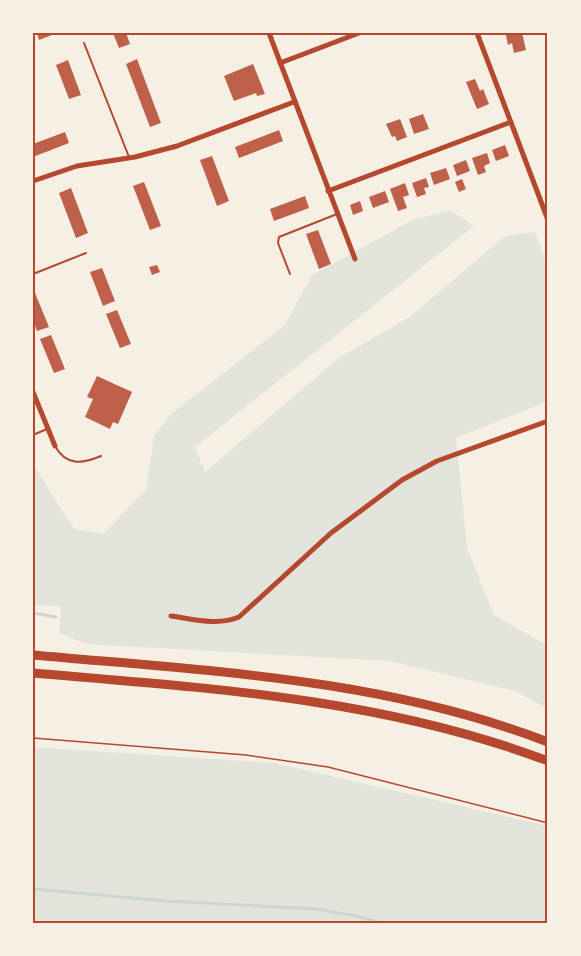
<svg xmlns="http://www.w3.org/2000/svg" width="581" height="956" font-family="Bitter,serif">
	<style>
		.green { fill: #e2e4dc }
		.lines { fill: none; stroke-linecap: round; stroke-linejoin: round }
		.stream { stroke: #c9d6d2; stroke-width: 3 }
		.building { fill: #bf614a }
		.path { stroke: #b5482f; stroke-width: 1.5 }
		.service { stroke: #b5482f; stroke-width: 2 }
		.minor { stroke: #b5482f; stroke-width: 5 }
		.motorway { stroke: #b5482f; stroke-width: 9 }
		.neatline { fill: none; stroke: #b5482f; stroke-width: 2 }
	</style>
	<rect width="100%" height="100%" fill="#f6efe4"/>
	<path class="green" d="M450 210 474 226 195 447 205 472 339 358 411 316 505 236 535 232 548 267V401L456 438 467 548 494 615 548 646V709L515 691 389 661 86 644 59 633 61 606 33 605V464L74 529 103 534 146 490 154 436 171 414 285 325 312 275 413 220Z
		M33 747 274 763 548 826V923H33Z"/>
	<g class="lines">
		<path class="stream" d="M33 613 56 617
			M33 889 167 901 317 909 355 916 382 923"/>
	</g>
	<path class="building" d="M37 33H57L39 40Z
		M113 33H126L130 44 119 48Z
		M514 33H522L526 50 514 53 512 43 508 45 506 35Z
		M137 59 161 123 150 127 126 64Z
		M68 60 81 95 69 99 56 65Z
		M253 64 265 94 257 96 256 93 234 101 224 76Z
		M475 79 480 91 483 89 489 104 477 109 466 82Z
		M423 114 429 129 414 134 409 119Z
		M400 119 407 137 397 141 395 136 392 137 386 124Z
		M279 130 283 141 239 158 235 147Z
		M65 132 69 143 33 157V144Z
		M505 145 509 156 496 161 492 150Z
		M487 153 490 163 484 166 486 172 478 175 472 158Z
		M212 156 229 201 217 206 200 160Z
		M466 160 470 171 457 176 453 165Z
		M446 168 450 179 434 185 430 173Z
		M426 178 429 187 424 188 426 194 417 197 412 183Z
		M462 179 466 189 459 192 455 182Z
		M144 182 161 226 150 230 133 186Z
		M405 183 409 195 403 197 407 208 398 211 390 189Z
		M71 188 88 233 76 238 59 193Z
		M385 191 389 202 373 208 369 197Z
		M305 196 309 208 274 221 270 209Z
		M360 201 363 211 353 215 350 205Z
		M318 230 331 264 319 269 306 234Z
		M157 265 160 272 152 275 149 267Z
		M102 268 115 301 103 306 90 272Z
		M35 293 49 327 37 331 33 320V294Z
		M117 310 131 344 120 348 106 314Z
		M51 335 65 369 54 373 40 339Z
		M97 376 132 392 118 424 113 422 110 429 85 417 93 399 87 397Z"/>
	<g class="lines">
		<path class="path" d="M33 738 246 755 328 767 548 823"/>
		<path class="service" d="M84 43 129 157
			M33 274 86 253
			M290 274 278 243 279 237 337 214
			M33 435 47 429
			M55 446C66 466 82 464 101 456"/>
		<path class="minor" d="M269 33 355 259
			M477 33 548 220
			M280 63 359 33
			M33 181 77 166 135 157 177 146 294 102
			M328 191 511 122
			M33 392 55 446
			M171 616C193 619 218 626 239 617L331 533 402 480 437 461 548 421"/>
		<path class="motorway" d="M33 655C208 671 382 678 548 742
			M33 673C208 688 382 698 548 761"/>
	</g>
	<rect width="581" height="956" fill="none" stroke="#f6efe4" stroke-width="69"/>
	<rect x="34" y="34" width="512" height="888" class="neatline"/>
</svg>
